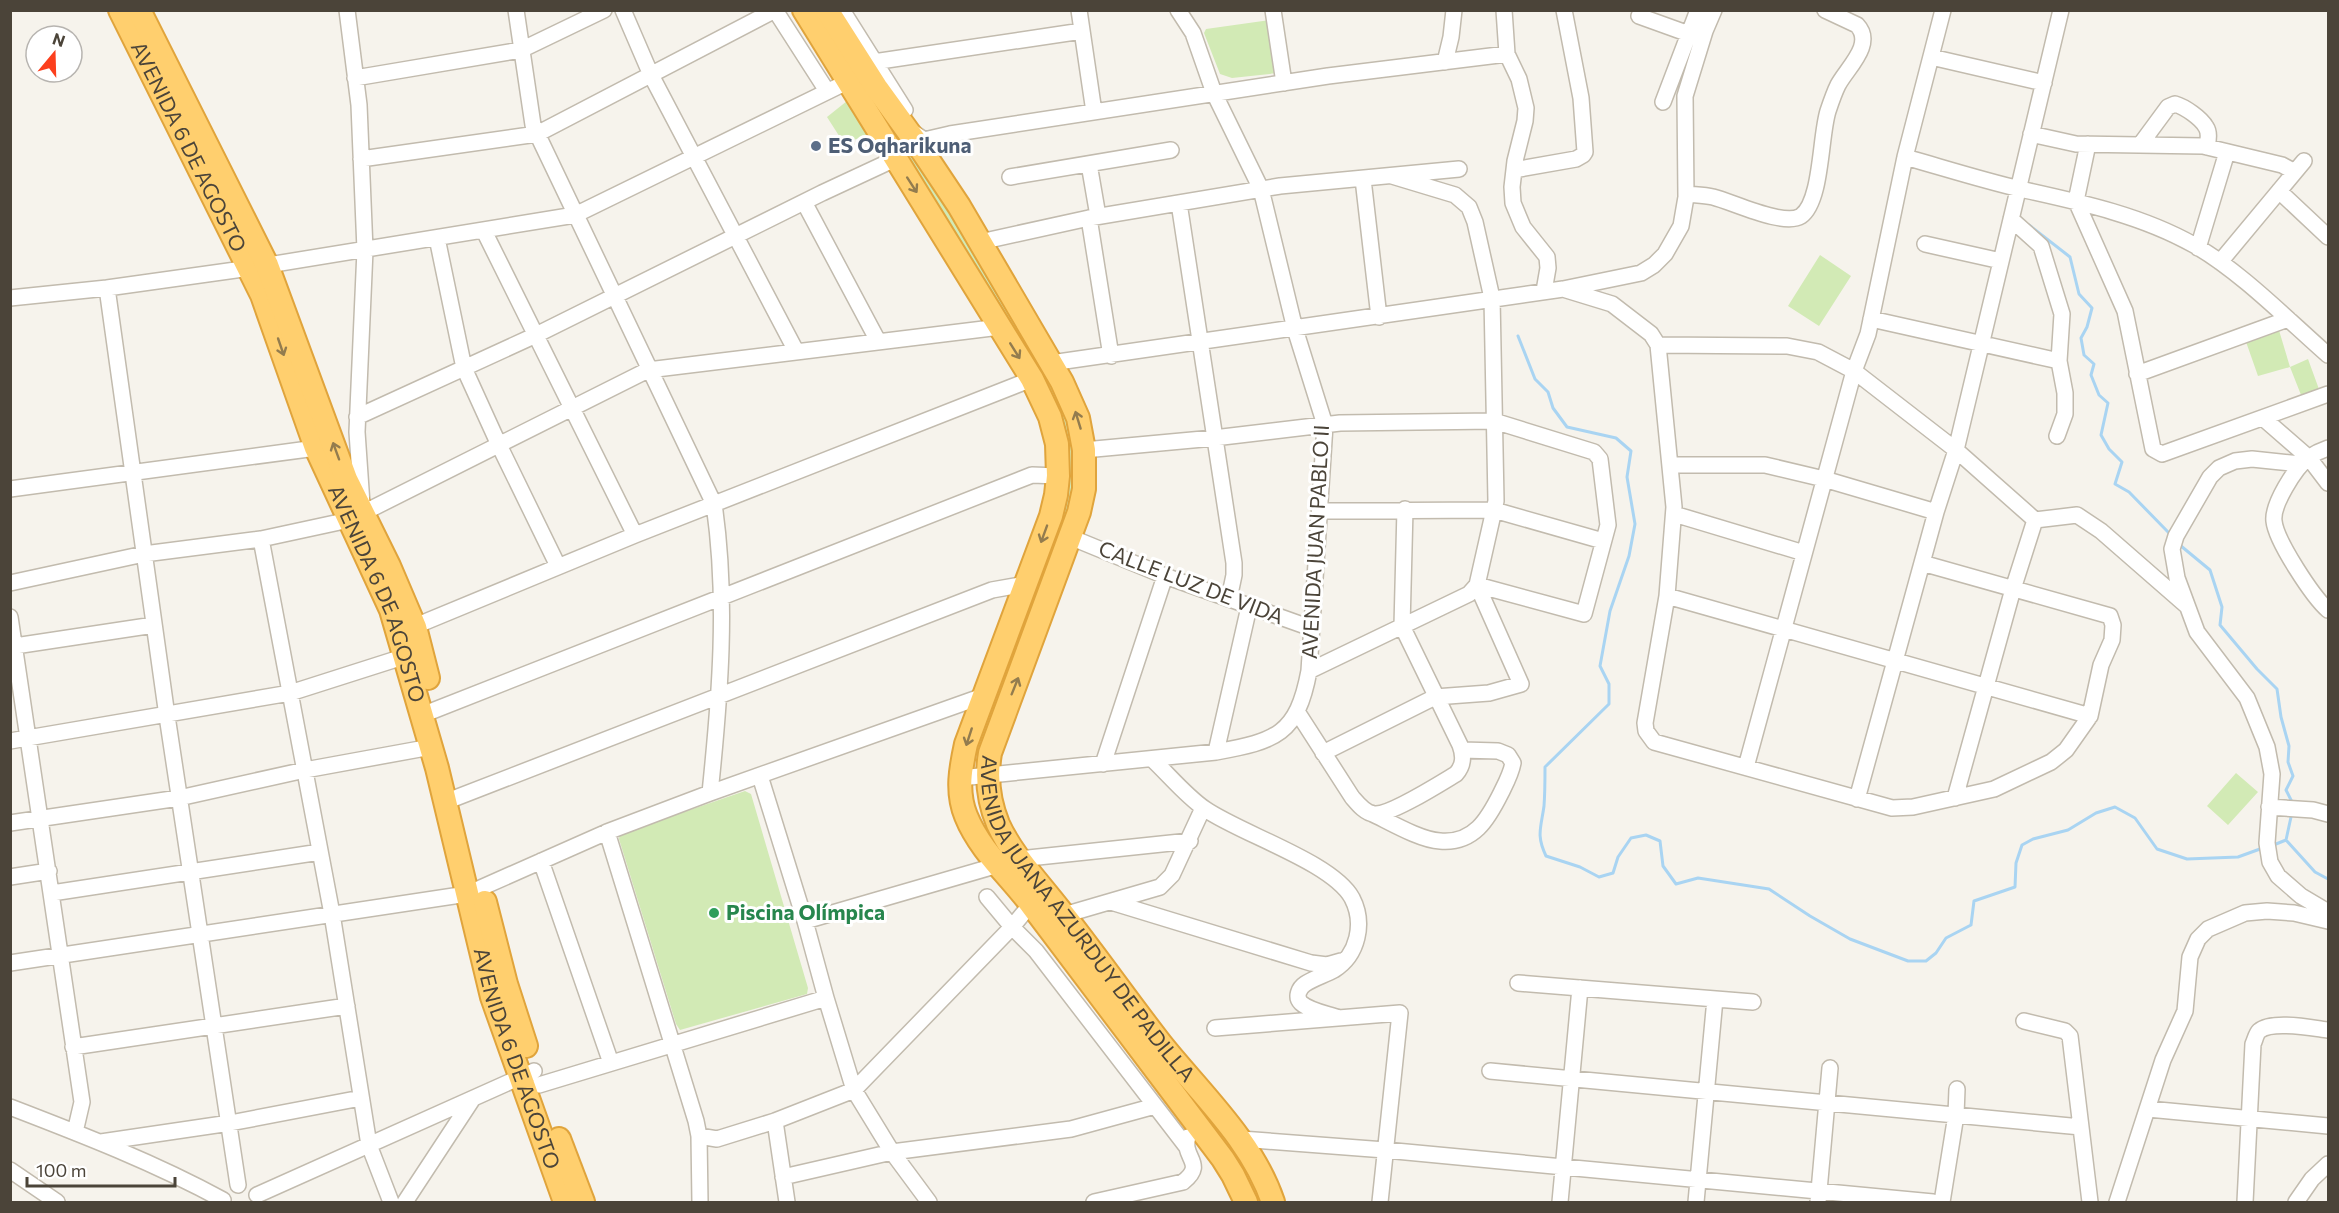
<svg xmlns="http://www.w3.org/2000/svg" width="2339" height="1213" font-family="Commissioner,sans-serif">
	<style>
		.green { fill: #d2eab5 }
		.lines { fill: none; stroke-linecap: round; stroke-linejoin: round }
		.stream { stroke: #a9d4f2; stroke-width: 3 }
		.minor-casing { stroke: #c2bbae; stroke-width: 18 }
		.highway-casing { stroke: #e0a43c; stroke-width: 26 }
		.minor { stroke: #fff; stroke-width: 15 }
		.highway { stroke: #ffcf6e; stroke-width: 22 }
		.oneway { stroke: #937c4e }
		.service-dot { fill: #5c6f8a; stroke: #fff; stroke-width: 2 }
		.leisure-dot { fill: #2e9e5b; stroke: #fff; stroke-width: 2 }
		.labels { text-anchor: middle; stroke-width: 6; stroke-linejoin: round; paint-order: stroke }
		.service-label { font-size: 21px; font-weight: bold; fill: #4e5e75; stroke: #fff; text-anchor: start }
		.street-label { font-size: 21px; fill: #4b4439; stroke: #fff }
		.leisure-label { font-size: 21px; font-weight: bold; fill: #27864d; stroke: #fff; text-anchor: start }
	</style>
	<rect width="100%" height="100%" fill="#f6f3ec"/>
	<path class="green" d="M1270 20 1278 73 1232 78 1220 74 1204 33 1206 29Z
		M847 101 871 136 843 142 827 117Z
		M899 133 949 206 1054 385 1074 435 1078 488 981 754 975 745 1062 439 890 138Z
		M1820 255 1851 276 1819 326 1788 306Z
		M2278 327 2290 367 2308 359 2320 392 2303 400 2290 367 2258 376 2245 339Z
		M2236 773 2258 792 2228 825 2207 806Z
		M745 791 751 794 808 988 807 994 680 1030 676 1024 619 839 620 834Z"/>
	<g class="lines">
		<path class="stream" d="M2029 225 2070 257 2079 294 2092 308 2087 327 2081 338 2084 355 2094 364 2091 375 2099 395 2108 403 2101 435 2109 449 2122 462 2115 484 2129 492 2169 533
			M1518 336 1535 379 1548 392 1553 408 1567 427 1616 438 1631 451 1627 477 1635 524 1629 556 1610 611 1600 666 1609 684V704L1545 767C1545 780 1545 793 1544 806 1541 828 1536 835 1546 856L1580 867 1599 877 1613 873 1618 857 1631 838 1646 835 1660 841 1663 866 1676 884 1698 878 1769 889 1810 916 1850 939 1908 961H1926L1936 953 1946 938 1971 925 1974 901 2015 887 2016 863 2022 845 2033 839 2068 830 2096 813 2115 807 2135 818 2157 849 2187 859 2238 857 2260 849
			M2181 546 2210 570 2222 607 2220 625 2257 669 2277 689 2281 717 2289 746 2288 762 2293 776 2286 790 2293 804
			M2291 817 2286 840 2315 872 2328 879
			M2276 844 2286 840"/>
		<defs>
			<path id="minor" d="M347 10 359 105 365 250 357 432 362 504
				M516 10 533 125 714 504C728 600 720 697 710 793
				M623 10 651 75 796 351
				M775 10 827 91
				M842 10 905 110
				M1079 10 1094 112
				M1273 10 1284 83
				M1504 10 1507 54 1519 79 1526 108 1525 121 1515 161 1512 187 1513 203 1523 227 1547 257 1548 268 1544 291
				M1642 10 1639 16 1689 34
				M1931 57 2044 83
				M1445 62 1451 37 1454 10
				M860 64 1082 31
				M355 78 521 50 604 10
				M1663 102 1698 10
				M911 131 924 140 950 134 1328 76 1507 54
				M2031 134 2076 144 2203 146 2282 165 2295 172
				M2088 144 2076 201 2125 311 2153 449 2162 454 2328 394
				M2140 145 2168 107 2175 104C2185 107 2201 118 2206 127 2210 133 2208 141 2207 147
				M1905 157C1944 168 1982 180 2020 189 2079 202 2141 215 2194 245 2240 271 2288 320 2328 355
				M361 159 537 134 775 10
				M1089 164 1098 216
				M1514 170 1576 159 1583 155 1585 152 1581 98 1564 10
				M1010 177 1171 150
				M1363 179 1379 317
				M2279 191 2328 237
				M1686 194C1695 195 1704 195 1713 197 1733 202 1784 227 1801 216 1822 201 1820 136 1828 111 1831 102 1834 93 1838 85 1847 68 1875 44 1857 25L1825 10
				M804 202 878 341
				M1179 203 1234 563V575L1229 599
				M1089 218 1111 356
				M2011 219 2041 246 2062 314 2059 361 2065 393V414L2057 436
				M484 231 635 535
				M437 238 464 368 499 445 558 566
				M980 242 1089 218 1280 186 1459 169
				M1925 244 2001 261
				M2198 248 2227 152
				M2220 262 2304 161
				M107 288 167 716 238 1185
				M1563 289 1612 304 1651 334 1658 345 1674 507 1667 596 1645 723 1646 731 1654 742 1892 808 1913 807 1994 789 2051 762 2066 750 2090 716 2101 665 2112 640 2113 625 2110 616 1922 563
				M10 298 107 288 250 268 575 215 847 82
				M1871 319 2059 361
				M1658 345 1787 346 1818 352 1854 371 1956 450 2035 520 2077 515 2101 531 2187 606
				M1051 363 1480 301 1563 289 1641 273 1654 265 1665 254 1681 226 1686 197 1685 96 1705 31 1714 10
				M2137 374 2288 319
				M357 417 536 335 822 193 895 159
				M2263 418 2309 458 2328 483
				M2328 448C2322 450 2314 454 2308 458 2295 468 2272 505 2274 521 2276 541 2313 597 2328 610
				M1084 450 1214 438 1340 423 1494 421 1594 452 1600 459 1608 525 1584 614 1477 585
				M2301 464 2252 459 2235 461 2219 468 2210 477 2176 536 2172 549 2177 578 2197 632 2247 698 2267 747 2272 774 2267 843 2270 862 2278 876 2301 896 2328 912
				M1670 465H1765L1824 479 1936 512
				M10 489 316 448
				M1321 511 1494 510 1603 541
				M1674 514 1804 553
				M1070 537 1165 576 1311 628
				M261 539 332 914 369 1145 391 1202
				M10 583 144 554 261 539 349 520 648 370 1000 327
				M1667 596 2090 716
				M10 617 82 1102 75 1132
				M408 629 635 535 1032 379
				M15 646 154 625
				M1309 671 1469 594 1477 585 1496 501 1492 298 1475 222 1469 207 1455 195 1445 192 1392 176
				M1298 713 1352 797C1358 804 1365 813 1374 814 1389 816 1441 783 1456 774 1464 765 1464 756 1460 745L1402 626 1405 509
				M422 715 1032 475 1058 476
				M10 741 290 693 406 656
				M1216 752 1249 607
				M1323 753 1435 697 1489 693 1521 684 1477 585
				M1152 759C1169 775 1186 796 1205 809 1241 834 1332 862 1352 898 1365 923 1358 955 1334 970 1325 975 1314 978 1305 984 1299 988 1295 997 1301 1003 1310 1011 1328 1014 1339 1018
				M1103 764 1165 576
				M1746 767 1854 371 1868 334 1905 157 1943 10
				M760 776 805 921 826 998 854 1090 892 1152 929 1202
				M960 778 1216 752C1276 741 1297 735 1309 671L1325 425 1295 329 1261 189 1214 93 1193 33 1178 10
				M1955 798 2013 589 2035 520
				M1857 799 1936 512 1956 450 2061 10
				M445 802 992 590 1026 584
				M2269 807 2313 810 2328 814
				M1371 813C1390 822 1420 840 1440 841 1474 844 1488 819 1501 793 1506 783 1511 774 1513 763L1508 755 1498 751 1462 750
				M10 823 179 798 305 770 431 747
				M607 832 696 1121 699 1136 700 1202
				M541 861 611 1063
				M10 877 49 871
				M52 893 320 852
				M987 897 1012 927 1036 951 1186 1146
				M1111 902 1311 963 1327 965 1341 961
				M1064 915 1160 887 1172 875 1203 808
				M805 921 1019 859 1190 841
				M10 963 467 894 607 832 710 793 983 696
				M1518 983 1753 1002
				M2024 1021 2065 1031 2070 1036 2090 1202
				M1215 1028 1400 1013 1380 1202
				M73 1047 347 1006
				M1490 1071 2081 1127
				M539 1085 826 998
				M10 1107C83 1135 155 1163 223 1200
				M2148 1109 2328 1126
				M775 1121 787 1202
				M699 1136 717 1139 775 1121 854 1090 1012 927 1031 904
				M1241 1139 1385 1150 1933 1202
				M101 1142 230 1123 361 1098
				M10 1170 57 1202
				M783 1177 892 1152 1071 1129 1155 1106
				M257 1195 534 1071
				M405 1202 472 1100
				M1094 1202 1183 1182C1207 1163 1181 1158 1188 1137
				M1560 1202 1580 988
				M1696 1202 1715 999
				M1818 1202 1830 1068
				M1942 1202 1956 1115 1957 1089
				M2117 1202 2163 1060 2185 1011 2190 957 2198 939 2208 929 2245 913 2267 911 2294 913 2328 921
				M2245 1202 2253 1044C2255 1040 2256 1034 2259 1031 2272 1020 2312 1028 2328 1030
				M2296 1202 2312 1179 2328 1164"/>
			<g id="highway">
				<path id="s1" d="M120 10 262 295 316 448 391 610 437 768 492 997 565 1202"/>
				<path d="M139 10 267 265 346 479 389 566 415 627 428 678"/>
				<path d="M804 10 1032 379 1050 417 1057 444 1058 476 1056 495 1051 516 966 744C961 767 956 792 966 816 980 851 1011 877 1033 907 1096 991 1160 1075 1223 1159L1233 1175 1246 1202"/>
				<path id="s2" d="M827 10 876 87 923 152 959 206 1062 382 1078 418 1084 450V489L1079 512 990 753C986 777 988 800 998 824 1012 855 1038 882 1059 909 1094 953 1126 999 1161 1044 1201 1094 1252 1140 1273 1202"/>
				<path d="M485 902 506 984 526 1046"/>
				<path d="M559 1139 583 1202"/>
			</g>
		</defs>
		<use href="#minor" class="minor-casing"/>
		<use href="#highway" class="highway-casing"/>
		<use href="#minor" class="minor"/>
		<use href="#highway" class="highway"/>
	</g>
	<defs><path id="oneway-shaft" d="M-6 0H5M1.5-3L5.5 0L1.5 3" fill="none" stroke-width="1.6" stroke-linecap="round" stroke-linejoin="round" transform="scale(1.5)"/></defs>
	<g class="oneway">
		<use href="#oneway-shaft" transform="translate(912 185) rotate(57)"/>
		<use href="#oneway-shaft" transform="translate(281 347) rotate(71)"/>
		<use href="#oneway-shaft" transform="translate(1015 351) rotate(58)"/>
		<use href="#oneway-shaft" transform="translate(1078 420) rotate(-107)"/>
		<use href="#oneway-shaft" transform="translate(336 451) rotate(-110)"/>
		<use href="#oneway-shaft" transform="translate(1044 534) rotate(110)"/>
		<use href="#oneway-shaft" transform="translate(1015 686) rotate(-68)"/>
		<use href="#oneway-shaft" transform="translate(969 737) rotate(108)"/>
	</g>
	<circle class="service-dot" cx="816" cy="146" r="6"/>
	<circle class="leisure-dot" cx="714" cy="913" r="6"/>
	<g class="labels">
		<g class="service-label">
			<text x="828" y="153">ES Oqharikuna</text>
		</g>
		<g class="street-label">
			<text dy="7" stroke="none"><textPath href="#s1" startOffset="153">AVENIDA 6 DE AGOSTO</textPath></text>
			<text transform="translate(1316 542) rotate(-87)" y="7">AVENIDA JUAN PABLO II</text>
			<text transform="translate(1191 583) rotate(21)" y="7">CALLE LUZ DE VIDA</text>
			<text dy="7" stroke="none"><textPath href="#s1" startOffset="639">AVENIDA 6 DE AGOSTO</textPath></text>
			<text dy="7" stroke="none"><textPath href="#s2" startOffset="1029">AVENIDA JUANA AZURDUY DE PADILLA</textPath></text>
			<text dy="7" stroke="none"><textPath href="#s1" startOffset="1125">AVENIDA 6 DE AGOSTO</textPath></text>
		</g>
		<g class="leisure-label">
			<text x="726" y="920">Piscina Olímpica</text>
		</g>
	</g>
	<rect width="2339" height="1213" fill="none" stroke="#4b4439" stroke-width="24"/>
	<g transform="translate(54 54) rotate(19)"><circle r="28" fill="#ffffff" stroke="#b7b4b0" stroke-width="1.5"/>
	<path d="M0-4.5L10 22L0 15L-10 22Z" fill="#fc3f1d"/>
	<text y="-9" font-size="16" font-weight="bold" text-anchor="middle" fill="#4b4439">N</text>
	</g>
	<path d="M27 1177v9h148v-9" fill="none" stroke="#4b4439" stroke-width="3"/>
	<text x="36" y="1177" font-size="18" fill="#4b4439" stroke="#ffffff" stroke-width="4.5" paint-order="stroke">100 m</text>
</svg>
